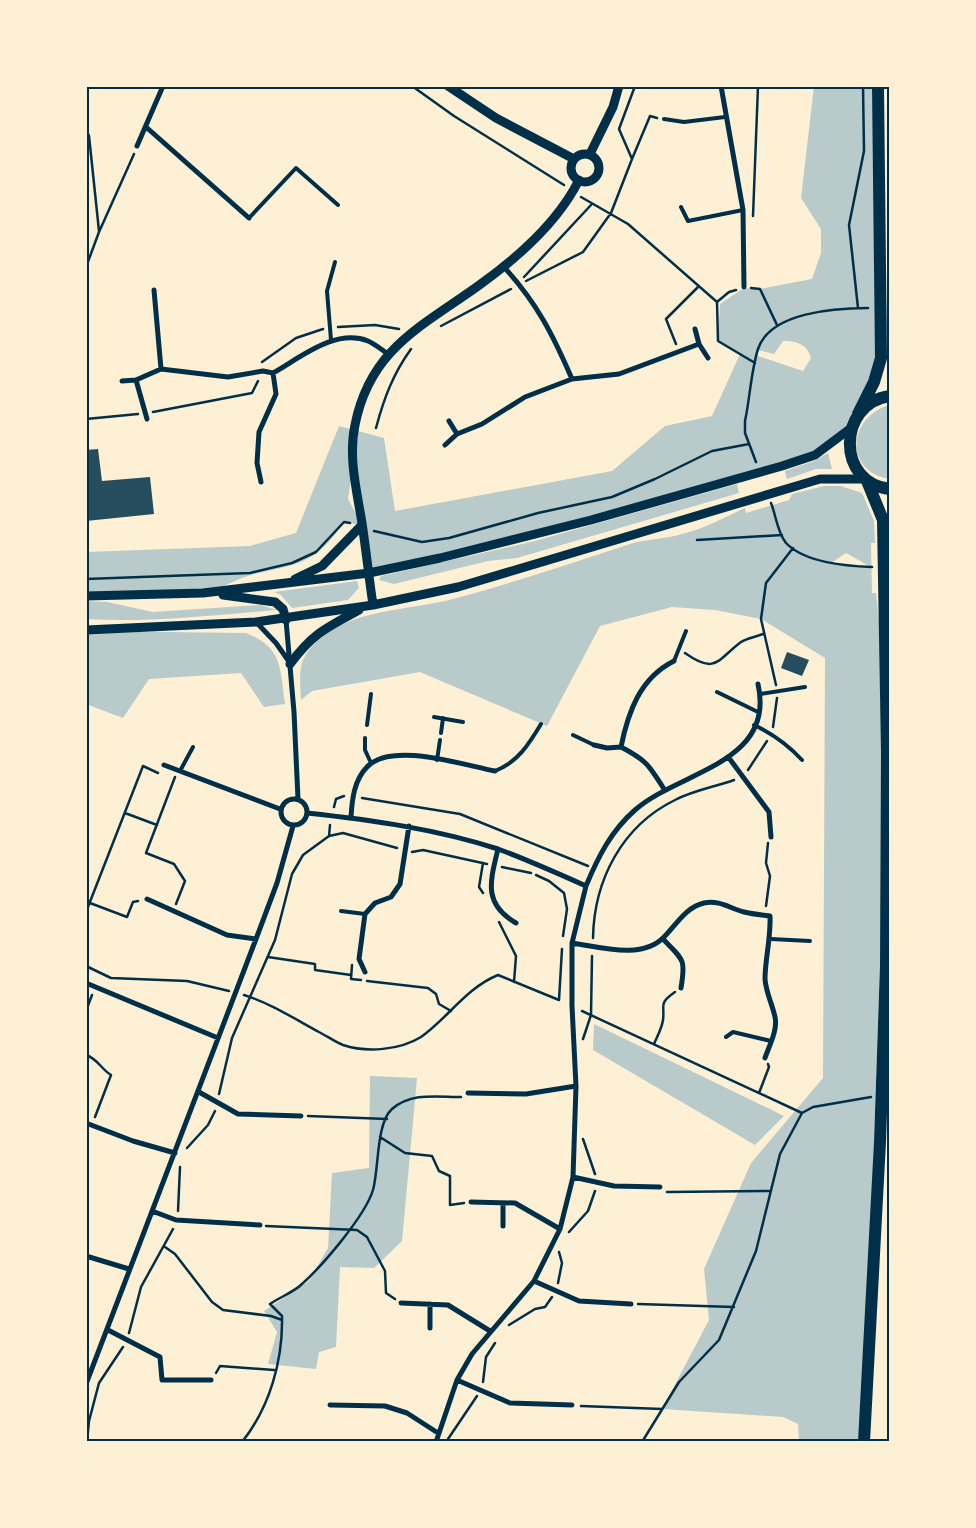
<svg xmlns="http://www.w3.org/2000/svg" width="976" height="1528" font-family="'Open Sans',sans-serif">
	<style>
		.green { fill: #b9caca; fill-rule: evenodd }
		.building { fill: #264d5e }
		.lines { fill: none; stroke-linecap: round; stroke-linejoin: round }
		.path { stroke: #003049; stroke-width: 2.5 }
		.service { stroke: #003049; stroke-width: 4 }
		.minor { stroke: #003049; stroke-width: 5 }
		.tertiary { stroke: #003049; stroke-width: 9 }
		.primary { stroke: #003049; stroke-width: 12 }
		.neatline { fill: none; stroke: #003049; stroke-width: 2 }
	</style>
	<rect width="100%" height="100%" fill="#fdf0d5"/>
	<path class="green" d="M814 86H879L887 329 881 358 851 428 815 455 711 487 369 573 362 525 344 522C314 566 299 563 251 575 235 579 218 591 201 593 166 598 123 595 86 596V552L250 546 296 533 339 426 384 438 395 511 612 471 665 426 712 416 740 354 718 341 720 304 744 288 760 289 812 279 821 253V229L801 198ZM783 341C797 341 807 344 811 358L803 371 758 356V350L774 354ZM354 458 361 523 348 499Z
		M886 406H890V479C847 473 845 422 886 406Z
		M828 453 832 469H816L787 479 785 471 814 461Z
		M737 484 739 493 517 558 488 561 394 584 379 580 381 576 535 541Z
		M824 486H841L862 493 874 521 875 543H871L872 593H876L885 677 887 752 864 1442H799L798 1424 783 1417 662 1409 709 1320 704 1269 751 1163 823 1078 825 658 761 619 715 610 672 607 600 626 547 726 420 672 312 691 301 700C299 668 298 655 326 634 363 608 412 610 453 599 513 583 572 563 630 544 647 539 665 539 682 534 704 529 725 517 745 508L746 513 789 500 792 494ZM846 553 869 566 831 563Z
		M357 581 359 588 348 600 292 608 281 595 274 592Z
		M86 601 107 602 153 612 261 605 277 610C214 615 150 623 86 619Z
		M86 631 246 633C283 647 280 669 285 704L264 707 241 673 149 679 123 718 86 704Z
		M594 1024 784 1116 755 1145 593 1050Z
		M370 1076 417 1078 402 1241 374 1268 340 1267 336 1347 319 1352 316 1369 268 1364 277 1332 264 1311 309 1281 328 1248 332 1173 369 1168Z"/>
	<path class="building" d="M98 449 102 481 150 477 154 514 86 521V450Z
		M787 652 809 660 802 676 781 668Z"/>
	<g class="lines">
		<path class="path" d="M412 86 454 116 564 185
			M86 129 89 136 99 231
			M632 159 650 116 657 118
			M581 197 628 224 717 302 718 341 755 363
			M753 216 758 86
			M86 267 99 232 134 154
			M524 277 591 205
			M526 281 583 252 611 213 632 159 619 129 635 86
			M751 288 760 289 777 325
			M717 302 729 292 736 290
			M858 308 849 225 864 151 863 86
			M441 326 511 289
			M338 327 375 325 399 329
			M676 344 666 319 699 286
			M262 362 296 338 323 329
			M153 412 252 393 258 381
			M86 419 138 414
			M376 428C384 398 393 374 411 349
			M756 462 745 433V421C750 398 751 371 758 349 770 312 836 308 868 308
			M771 503C776 515 777 532 786 543 805 563 847 566 872 567
			M374 531 422 542 449 538 538 513 612 497 655 479 712 451 749 444
			M697 540 782 535
			M86 579 250 573 292 563 316 552 344 522 350 523
			M685 653C716 675 717 660 741 642 747 638 756 637 763 634
			M776 685 761 619 766 583 793 548
			M773 727 777 698
			M748 770 767 741
			M175 777 146 853 174 864 185 881 176 904
			M362 798 460 814 588 866
			M334 807 336 799 344 796
			M125 813 157 825
			M329 836 330 825
			M412 852 423 850 487 864
			M502 867 531 873
			M536 875 549 881 564 893 567 909 563 936
			M483 893 479 887 483 863
			M90 903 127 917 133 902 138 901
			M766 906 770 876 766 863 768 843
			M86 912 143 766 158 773
			M499 922 516 956 514 982
			M593 938C594 880 622 826 675 800 694 790 715 787 734 780
			M268 957 315 964V970L351 975
			M352 965 351 979 361 980
			M86 966 111 978 187 981 229 991
			M367 981 428 988 436 994 439 1004 451 1011
			M244 995C270 1003 295 1019 319 1032 327 1036 335 1042 343 1045 367 1053 400 1050 421 1037 448 1018 466 988 498 975L559 1000
			M559 1000 562 949
			M86 1011 92 995
			M582 1011 802 1113 813 1107 871 1097
			M583 1039 591 1015 592 956
			M654 1044C657 1037 662 1028 663 1020 665 1004 658 1004 675 992
			M86 1055C98 1059 101 1069 111 1075L95 1117
			M759 1093 769 1067 768 1064
			M219 1094 232 1038 275 940 292 874 303 855 329 836 343 833 397 848
			M308 1116 387 1119
			M380 1137 405 1153 432 1156 439 1171 450 1176V1205L464 1203
			M583 1139 595 1174
			M187 1148 208 1125 215 1111
			M667 1192 769 1191
			M178 1211 180 1167
			M266 1226 357 1230 367 1237 385 1271 386 1293 395 1299
			M569 1232 588 1211 595 1191
			M165 1247 175 1254 212 1302 223 1310 271 1316 282 1320
			M558 1283 562 1263 559 1252
			M638 1304 734 1307
			M509 1325 535 1309 545 1307 552 1297
			M129 1333 141 1287 173 1229
			M216 1373 220 1366 274 1370
			M483 1382 486 1357 495 1343
			M581 1406 662 1409
			M448 1439 477 1396
			M87 1442 89 1421 99 1383 123 1347
			M242 1442C270 1407 283 1360 282 1316L270 1304C280 1297 294 1292 302 1284 323 1265 365 1216 373 1190 379 1169 376 1123 392 1109 412 1092 437 1097 461 1097
			M642 1442 679 1382 719 1340 756 1251 780 1154 802 1113"/>
		<path class="service" d="M664 119 684 122 725 117
			M681 207 688 221 743 210
			M249 218 296 168 338 205
			M331 340 327 291 335 262
			M674 661 686 631
			M717 692 758 712
			M760 694 805 687
			M434 717 463 722
			M367 725 371 694
			M754 725C773 734 788 745 802 760
			M441 733 443 718
			M573 735 594 745
			M365 738V750L371 763
			M437 760 440 740
			M180 771 193 747
			M495 771C518 762 529 744 541 724
			M341 911 365 914
			M771 939 810 941
			M726 1037 733 1032 771 1041"/>
		<path class="minor" d="M721 86 743 210 744 287
			M146 127 249 218
			M137 146 163 86
			M504 267C537 303 553 335 572 379
			M154 290 161 369
			M699 344 708 358
			M136 380 147 419
			M122 381 136 380 161 369 228 377 263 371 273 373C300 358 335 328 368 341 375 344 382 350 388 354
			M449 421 457 434
			M445 445 457 434 482 424 525 397 572 379 619 374 699 344 695 329
			M261 482 257 463 259 432 276 394 273 373
			M286 620 294 712 298 799
			M256 622 276 643 290 663
			M594 745 607 748 621 747
			M729 758 769 812 771 837
			M164 765 280 809
			M664 789C649 765 646 760 621 747 628 712 640 678 674 661
			M281 812a13 13 0 1 1 26 0a13 13 0 1 1-26 0Z
			M307 813C372 820 436 829 498 849 528 860 557 873 586 886L572 943V1006L576 1086 573 1177 560 1229 534 1281 472 1354 457 1380 436 1442
			M351 817C352 800 354 780 367 767 391 741 463 765 495 771
			M498 849C490 882 483 904 516 923
			M586 886C598 857 611 831 635 810 679 771 776 764 758 684
			M147 899 227 935 256 939
			M663 939C683 960 686 958 681 988
			M572 943C600 947 642 960 664 937 676 925 686 907 704 903 720 900 729 908 744 912 752 914 762 915 770 916 771 938 765 959 765 979 766 993 772 1003 775 1017 778 1030 769 1046 765 1058
			M365 972 359 959 365 914 375 903 391 897 400 884 409 826
			M86 983 218 1038
			M199 1092 238 1114 301 1116
			M468 1093 526 1094 576 1086
			M86 1123 133 1141 175 1153
			M573 1177 614 1186 660 1187
			M471 1202 515 1203 560 1229
			M152 1211 176 1220 260 1225
			M503 1226V1203
			M86 1256 129 1269
			M534 1281 579 1301 631 1304
			M401 1303 448 1305 490 1331
			M430 1328V1304
			M108 1330 160 1357 162 1380H211
			M457 1380 510 1403 572 1405
			M86 1384 256 939 277 883 293 826
			M330 1405 385 1406 407 1413 438 1433"/>
		<path class="tertiary" d="M448 86 496 118 574 159
			M590 154 613 107 619 86
			M571 168a14 14 0 1 1 28 0a14 14 0 1 1-28 0Z
			M295 579 322 566 362 525
			M223 595 275 602 283 609 286 620
			M86 596 203 593 369 573 440 558 591 520 782 466 815 455 851 428
			M373 605C369 578 366 550 362 523 357 492 348 457 355 425 370 349 421 327 478 286 516 259 558 222 579 180
			M86 630 256 622 373 605 458 587 820 479H865
			M290 664C313 633 326 628 359 610"/>
		<path class="primary" d="M890 396C837 403 836 484 890 489
			M858 414 874 382 881 358 878 86
			M864 1442 880 1142 886 965 887 752 883 520 867 481"/>
	</g>
	<rect width="976" height="1528" fill="none" stroke="#fdf0d5" stroke-width="175"/>
	<rect x="88" y="88" width="800" height="1352" class="neatline"/>
</svg>
